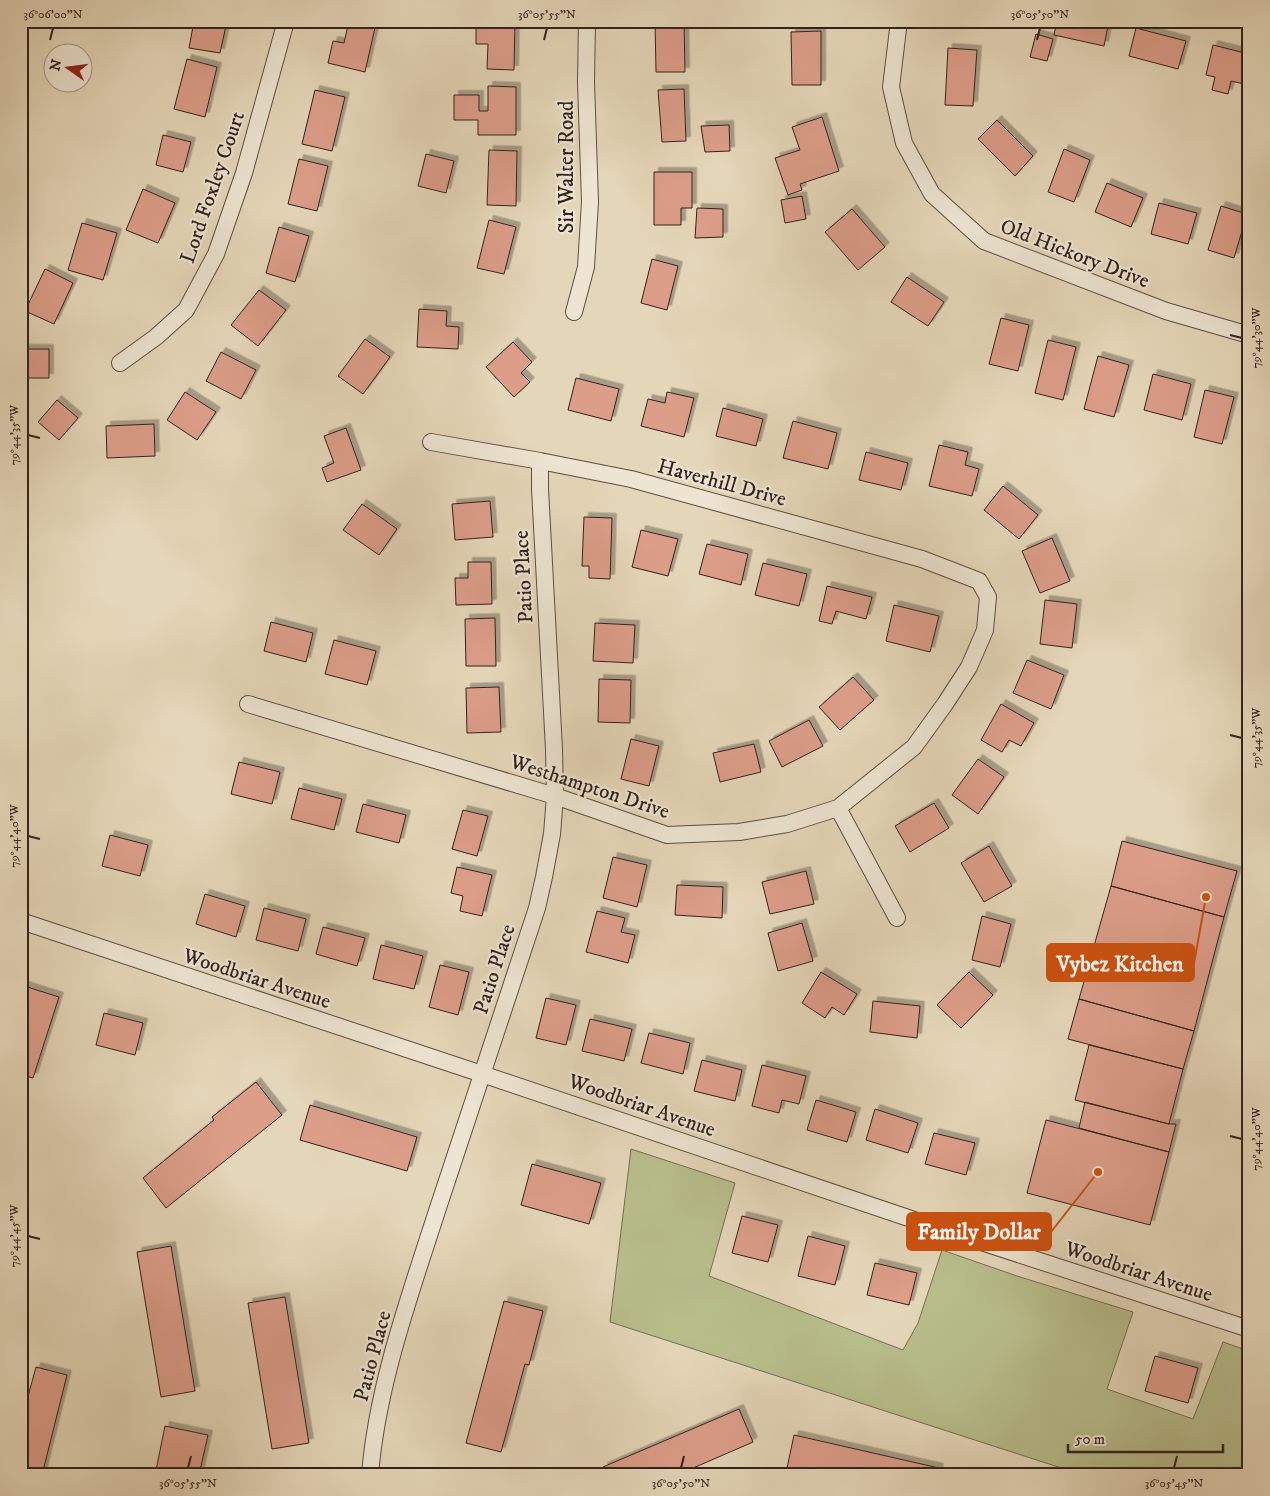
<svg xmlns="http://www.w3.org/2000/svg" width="1270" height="1496" font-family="'IM FELL DW Pica',serif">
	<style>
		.green { fill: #b8bd8c; stroke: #747054 }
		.building { fill: #dc9d89; stroke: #31221d; filter: url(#shadow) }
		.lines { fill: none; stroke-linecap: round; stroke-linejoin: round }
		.minor-casing { stroke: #5e4f44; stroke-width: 18 }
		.minor { stroke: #ede4d1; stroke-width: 16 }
		.ticks { fill: none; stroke: #31221d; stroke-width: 2 }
		.labels { text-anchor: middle; stroke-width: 4.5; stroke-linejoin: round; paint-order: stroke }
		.street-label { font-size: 21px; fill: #31221d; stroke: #ede4d1 }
		.leader { fill: none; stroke: #cd510f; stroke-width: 2 }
		.callout-dot { fill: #cd510f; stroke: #ede4d1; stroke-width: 2 }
		.callout { fill: #cd510f; stroke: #cd510f; stroke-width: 2 }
		.callout-label { font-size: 22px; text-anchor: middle; font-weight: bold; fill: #fff }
		.neatline { fill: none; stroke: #31221d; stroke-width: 2 }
		.ticks-label { font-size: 12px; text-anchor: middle; fill: #31221d }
	</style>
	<defs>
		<filter id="shadow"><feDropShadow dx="4.5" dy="-4.5" stdDeviation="0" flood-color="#0004"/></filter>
	</defs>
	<rect width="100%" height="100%" fill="#e4d6b8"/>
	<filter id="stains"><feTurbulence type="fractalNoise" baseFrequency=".004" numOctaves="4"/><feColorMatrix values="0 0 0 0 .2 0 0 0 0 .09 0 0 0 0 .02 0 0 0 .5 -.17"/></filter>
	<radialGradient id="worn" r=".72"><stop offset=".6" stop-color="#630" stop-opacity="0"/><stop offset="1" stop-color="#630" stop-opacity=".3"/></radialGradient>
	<path class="green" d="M631 1149 735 1183 709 1276 903 1350 918 1323 942 1250 1017 1276 1133 1312 1107 1389 1193 1419 1223 1342 1249 1351V1475H1083L610 1322Z"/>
	<path class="building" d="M194 21H227L220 53 189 48Z
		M349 21H369L376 23 365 72 328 63 333 41 344 43Z
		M476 21H515L514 70 487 69 488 44H476Z
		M655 21H684L685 72H656Z
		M1057 21H1109L1104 46 1054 35Z
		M1136 28 1186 41 1178 69 1129 56Z
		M821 31V85H792L791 32Z
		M1036 34 1053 39 1047 61 1030 57Z
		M1213 45 1249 54V85L1231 81 1228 94 1212 90 1215 77 1206 75Z
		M948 48 977 50 973 106 945 105Z
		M187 59 217 67 205 117 174 109Z
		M488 86 516 87V135H478V120H454V95H479V111H488Z
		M684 89 686 141 662 142 658 90Z
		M315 90 345 97 332 151 302 144Z
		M822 117 839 171 800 184 802 190 788 195 775 158 800 150 792 127Z
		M997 120 1033 156 1015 176 978 139Z
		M729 125 730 151 705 152 701 126Z
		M163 135 191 142 183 172 156 165Z
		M1064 149 1090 160 1074 202 1048 192Z
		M489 150 517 151 516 206 487 205Z
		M426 154 454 161 446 193 418 186Z
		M299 159 328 166 317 211 288 204Z
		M654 172H692V208H681V225H654Z
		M1107 183 1143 198 1131 227 1095 212Z
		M143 189 175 203 158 243 126 230Z
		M802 196 806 219 785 223 781 200Z
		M1159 203 1197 213 1188 244 1151 234Z
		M1221 206 1247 214 1234 258 1208 250Z
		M697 208 723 209V237L695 238Z
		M852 209 885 247 858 270 825 232Z
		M489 220 516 227 504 274 477 268Z
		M82 223 117 233 103 280 68 270Z
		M279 227 309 236 295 282 266 273Z
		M652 259 678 266 667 310 641 303Z
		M45 269 73 283 54 324 25 311Z
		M907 277 944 302 928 326 891 302Z
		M259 290 286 310 258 346 231 325Z
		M419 309 447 311 446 326 459 327 458 349 417 347Z
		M1001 318 1029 325 1018 371 989 364Z
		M365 339 390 357 363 394 338 376Z
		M1048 340 1076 347 1063 400 1035 393Z
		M513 342 532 362 521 373 530 382 514 397 486 367Z
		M21 349H49V378H21Z
		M221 352 256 370 241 399 206 381Z
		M1098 356 1129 365 1114 417 1084 409Z
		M1153 374 1191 384 1182 420 1144 410Z
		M576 378 619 389 611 421 568 410Z
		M1205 390 1234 397 1222 444 1194 437Z
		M185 392 216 412 197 440 167 420Z
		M667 392 694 398 684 437 641 426 648 399 665 403Z
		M57 400 78 418 59 440 38 422Z
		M723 408 763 419 756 446 716 436Z
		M793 421 837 433 828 469 783 458Z
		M154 424 155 456 107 458 106 426Z
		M346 428 361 470 327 482 322 468 334 463 324 436Z
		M939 445 968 452 965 465 979 469 972 496 929 486Z
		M866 452 908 463 901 490 859 480Z
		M1003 486 1038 515 1019 539 984 510Z
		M490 501 493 537 455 540 452 504Z
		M362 504 397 529 379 555 343 530Z
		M584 517 612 518 610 579 589 578V566H582Z
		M641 530 678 539 668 576 632 567Z
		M1052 538 1070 581 1040 593 1022 551Z
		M707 544 748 554 741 585 699 574Z
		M468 562H491L492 604 456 605 455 578H468Z
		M763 563 807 574 799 606 755 595Z
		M827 586 872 597 866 619 836 611 832 624 819 621Z
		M1045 600 1077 604 1072 648 1040 644Z
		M894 605 939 616 930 652 886 641Z
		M495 618 496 666H466L465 619Z
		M271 622 313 633 306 662 264 651Z
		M595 623 635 625 633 663 593 661Z
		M334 640 376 651 367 685 325 674Z
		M1027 660 1064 675 1051 709 1013 693Z
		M853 677 874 700 840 730 819 707Z
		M599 679 631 680 630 723 598 722Z
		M499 687 501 732 467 733 466 688Z
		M1001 704 1034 723 1021 746 1009 740 1002 752 981 740Z
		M809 720 823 746 782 767 769 741Z
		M631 739 659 746 649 786 621 779Z
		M754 744 761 772 720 782 713 753Z
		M978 759 1004 777 978 814 952 795Z
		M239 762 280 772 272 804 231 794Z
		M299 788 342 799 334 830 291 819Z
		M934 803 949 828 910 852 895 826Z
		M363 804 406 815 399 843 356 832Z
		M463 810 488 816 477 856 452 849Z
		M110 835 148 845 140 876 102 866Z
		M1122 841 1237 871 1224 917 1111 886Z
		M989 846 1012 886 984 902 961 863Z
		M613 857 647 865 637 907 603 898Z
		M457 867 492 875 482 916 460 911 463 896 451 893Z
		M806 871 814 904 770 914 762 882Z
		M677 885 723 887 722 918 675 915Z
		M1111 886 1224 917 1194 1031 1079 999Z
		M205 894 245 906 236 937 196 924Z
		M264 908 306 919 298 951 256 940Z
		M597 911 625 918 621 932 635 935 628 963 586 952Z
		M982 916 1011 924 1000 967 972 960Z
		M802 923 813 961 778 971 768 933Z
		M323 927 365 938 357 966 316 954Z
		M381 945 423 956 414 989 373 979Z
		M440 965 469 972 458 1015 429 1007Z
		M821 972 857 994 844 1015 832 1007 825 1018 802 1003Z
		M969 972 993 995 961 1028 937 1005Z
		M21 985 59 997 33 1078 21 1075Z
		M546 998 576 1005 566 1045 536 1038Z
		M1079 999 1194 1031 1183 1069 1068 1039Z
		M873 1001 920 1006 917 1038 870 1032Z
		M104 1013 143 1023 135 1055 96 1045Z
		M590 1019 632 1029 624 1061 582 1051Z
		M649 1033 690 1043 683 1074 641 1063Z
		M1089 1045 1183 1069 1169 1124 1075 1100Z
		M702 1060 742 1070 735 1101 694 1091Z
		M762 1065 806 1076 799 1104 782 1100 779 1113 752 1106Z
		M256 1082 282 1115 166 1208 143 1178 214 1120 212 1117Z
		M816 1100 856 1112 847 1142 807 1130Z
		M1085 1102 1169 1124H1176L1169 1152 1079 1128Z
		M310 1105 417 1137 407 1171 300 1140Z
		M875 1109 918 1123 908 1153 866 1140Z
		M1046 1120 1169 1152 1150 1225 1027 1193Z
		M934 1133 975 1143 966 1175 925 1164Z
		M532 1164 601 1183 589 1224 521 1205Z
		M742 1216 778 1225 768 1262 732 1253Z
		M808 1236 845 1246 835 1285 798 1276Z
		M171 1246 195 1391 161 1397 137 1252Z
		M875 1263 917 1273 909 1305 867 1295Z
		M285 1297 309 1443 272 1449 248 1303Z
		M504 1301 543 1311 529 1365 525 1364 501 1452 466 1443Z
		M1155 1356 1198 1368 1188 1403 1145 1391Z
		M36 1367 67 1375 42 1475H21V1422Z
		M739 1409 753 1442 677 1475H606L603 1467Z
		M165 1426 208 1435 199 1475H155Z
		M794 1435 939 1468 937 1475H795L786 1473Z"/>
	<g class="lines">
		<defs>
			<path id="minor" d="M899 21 891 87 904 143 932 194 984 241 1166 311 1249 335
				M574 312 586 267 590 202 586 82 587 21
				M120 363 156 337 186 310 216 254 244 173 286 21
				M248 704 555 796 667 835 739 832 787 824 838 808 914 747 945 704 969 667 985 630 988 597 979 581 922 559 631 479 540 461 431 442
				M838 808 897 918
				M21 921 482 1074 935 1227 1249 1329
				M370 1475C377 1386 410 1295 437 1211 470 1110 503 1009 537 908L544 877 552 834 555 796 554 749 540 489V461"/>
		</defs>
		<use href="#minor" class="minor-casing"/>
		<use href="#minor" class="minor"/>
	</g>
	<path class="ticks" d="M50 40 53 28M544 40 547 28M1037 40 1040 28M1230 335 1242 338M28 435 40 438M1230 735 1242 738M28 836 40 839M1230 1136 1242 1139M28 1236 40 1239M188 1468 191 1456M681 1468 684 1456M1174 1468 1177 1456"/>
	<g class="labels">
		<g class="street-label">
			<text transform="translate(566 167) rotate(-90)" y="7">Sir Walter Road</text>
			<text transform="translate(212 187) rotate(-71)" y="7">Lord Foxley Court</text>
			<text transform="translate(1075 253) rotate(21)" y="7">Old Hickory Drive</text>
			<text transform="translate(722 482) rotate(15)" y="7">Haverhill Drive</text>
			<text transform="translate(523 577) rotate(-93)" y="7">Patio Place</text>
			<text transform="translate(590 786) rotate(18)" y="7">Westhampton Drive</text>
			<text transform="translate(494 969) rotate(-72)" y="7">Patio Place</text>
			<text transform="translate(257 978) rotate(18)" y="7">Woodbriar Avenue</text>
			<text transform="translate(642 1105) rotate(19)" y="7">Woodbriar Avenue</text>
			<text transform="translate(1139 1271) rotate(18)" y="7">Woodbriar Avenue</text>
			<text transform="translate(372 1356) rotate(-75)" y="7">Patio Place</text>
		</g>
	</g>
	<path class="leader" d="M1206 897L1194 963M1098 1172L1051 1232"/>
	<g class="callout-dot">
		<circle cx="1206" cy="897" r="5"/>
		<circle cx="1098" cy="1172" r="5"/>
	</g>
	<g class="callout">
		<rect x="1047" y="944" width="147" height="37" rx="5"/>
		<rect x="907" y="1213" width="144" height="37" rx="5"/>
	</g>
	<g class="callout-label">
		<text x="1120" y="971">Vybez Kitchen</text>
		<text x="979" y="1239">Family Dollar</text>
	</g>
	<rect width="1270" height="1496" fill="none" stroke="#e4d6b8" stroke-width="55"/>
	<g transform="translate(68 68) rotate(284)"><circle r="24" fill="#ede4d1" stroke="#a29689"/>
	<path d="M0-4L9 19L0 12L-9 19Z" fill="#8f2418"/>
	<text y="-8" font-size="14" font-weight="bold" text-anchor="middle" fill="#31221d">N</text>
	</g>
	<path d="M1068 1444v8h155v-8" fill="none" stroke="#31221d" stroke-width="2.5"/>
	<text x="1075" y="1444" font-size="15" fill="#31221d" stroke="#ede4d1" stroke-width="4" paint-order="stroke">50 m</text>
	<rect x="28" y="28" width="1214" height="1440" class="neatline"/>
	<g class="ticks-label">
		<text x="53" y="18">36°06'00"N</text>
		<text x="547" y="18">36°05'55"N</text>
		<text x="1040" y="18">36°05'50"N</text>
		<text transform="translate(1256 338) rotate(-90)" y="4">79°44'30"W</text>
		<text transform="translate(14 435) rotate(-90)" y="4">79°44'35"W</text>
		<text transform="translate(1256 738) rotate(-90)" y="4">79°44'35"W</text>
		<text transform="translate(14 836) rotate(-90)" y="4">79°44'40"W</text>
		<text transform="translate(1256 1139) rotate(-90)" y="4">79°44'40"W</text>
		<text transform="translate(14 1236) rotate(-90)" y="4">79°44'45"W</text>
		<text x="188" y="1487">36°05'55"N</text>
		<text x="681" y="1487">36°05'50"N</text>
		<text x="1174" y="1487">36°05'45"N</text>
	</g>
	<rect width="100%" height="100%" filter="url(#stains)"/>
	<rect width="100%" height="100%" fill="url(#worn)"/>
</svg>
